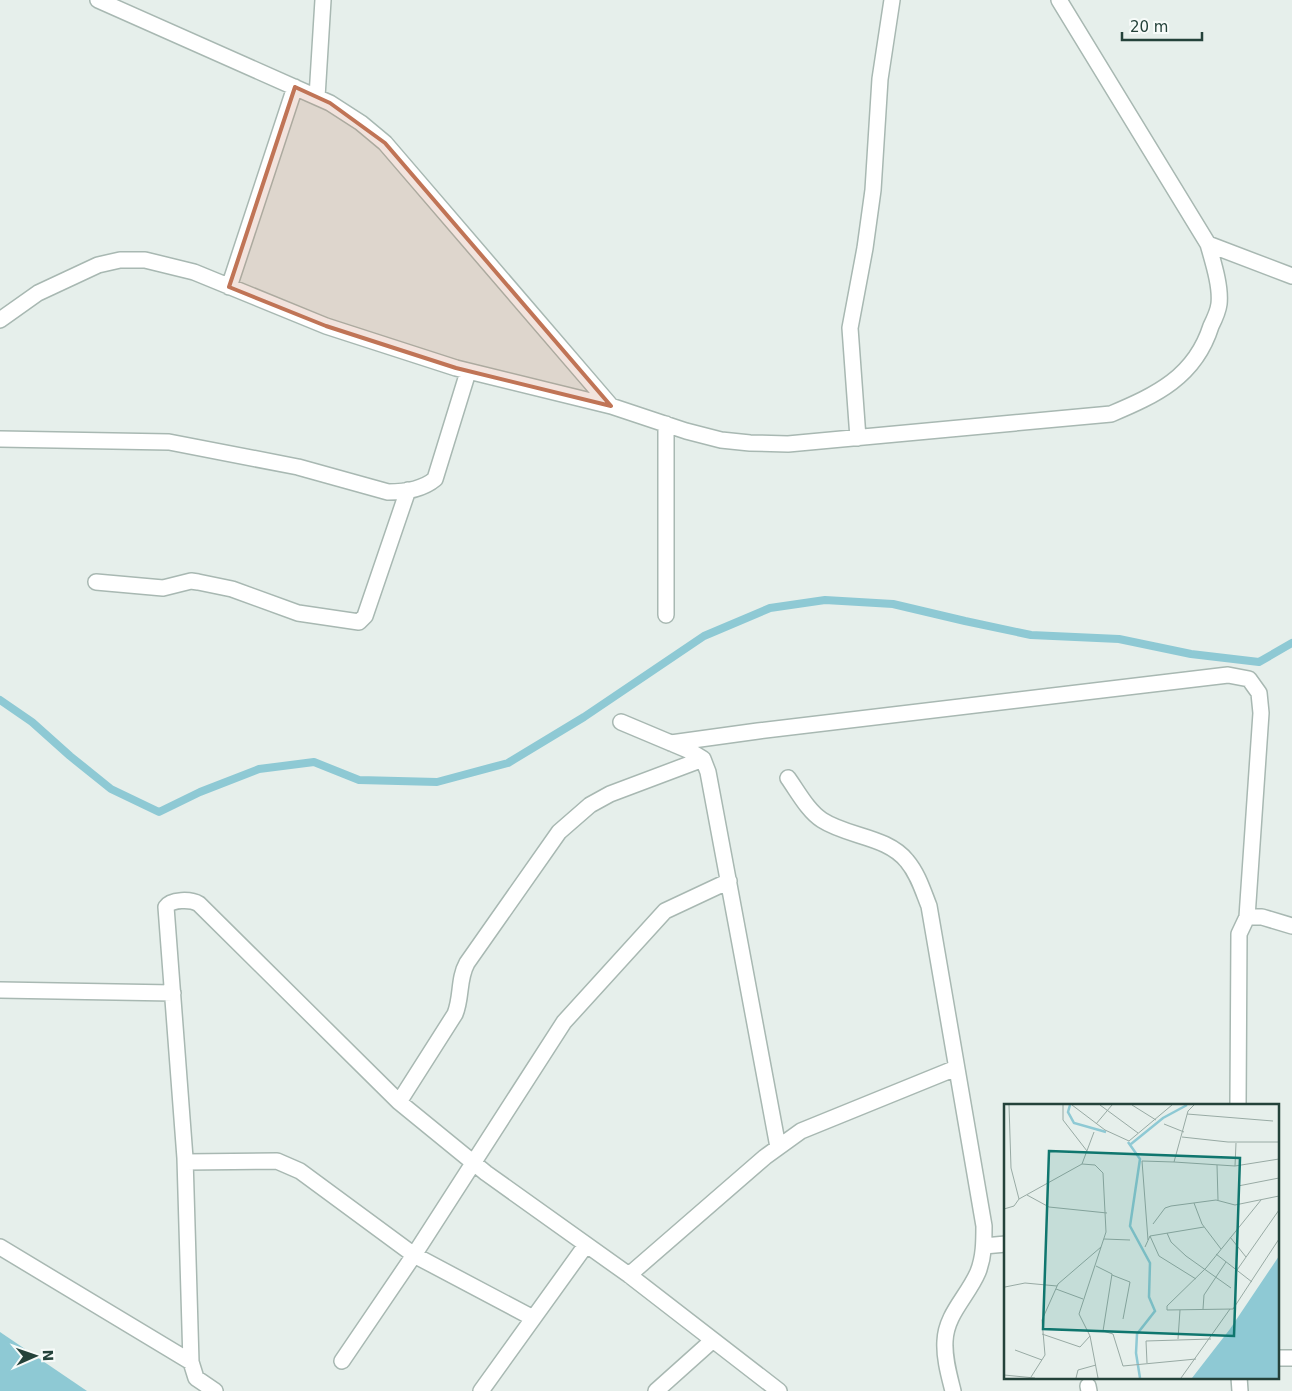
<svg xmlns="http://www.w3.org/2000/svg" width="1292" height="1391" font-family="'DejaVu Sans',sans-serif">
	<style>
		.water { fill: #8ec9d4 }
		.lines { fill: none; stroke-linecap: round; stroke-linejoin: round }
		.stream { stroke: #8ec9d4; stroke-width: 8 }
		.street-casing { stroke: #a8b8b2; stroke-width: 18 }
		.street { stroke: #fff; stroke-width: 15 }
		.marked { fill: #c07456; fill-opacity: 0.2; stroke: #c07456; stroke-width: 4; stroke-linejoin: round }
		.inset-river { fill: none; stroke: #8ec9d4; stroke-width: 2.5 }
		.inset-road { fill: none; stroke: #98aaa4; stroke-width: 1 }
		.view { fill: #0f766e; fill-opacity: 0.15; stroke: #0f766e; stroke-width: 2.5 }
		.inset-edge { fill: none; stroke: #24423a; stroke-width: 2.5 }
	</style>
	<rect width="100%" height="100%" fill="#e6efeb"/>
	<path class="water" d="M0 1332 87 1391H0Z"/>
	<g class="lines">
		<path class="stream" d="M0 700 32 722 70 756 111 789 159 812 200 792 259 769 314 762 359 780 437 782 508 763 584 717 704 636 770 608 825 600 893 604 965 621 1031 635 1119 639 1191 654 1259 662 1292 643"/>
		<defs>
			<path id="street" d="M98 0 330 103 361 123 385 143 611 406
				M317 97 323 0
				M1208 244 1292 276
				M229 287 295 87
				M0 320 38 293 98 265 120 260H145L194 272 326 326 456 368 611 406 686 431 721 440 750 443 788 444 1111 414C1156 395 1195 377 1211 326 1214 320 1218 312 1219 304 1221 286 1213 262 1208 244L1059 0
				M666 424V615
				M858 438 850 328 865 248 873 190 880 79 892 0
				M0 439 169 442 298 467 388 492C405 492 422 490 435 479L468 372
				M96 582 163 588 191 581 198 582 232 589 298 613 359 622 365 616 408 490
				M621 722 690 751 703 759 708 772 778 1147
				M671 743 758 731 1228 675 1249 679 1259 693 1261 713 1247 917
				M788 778C798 792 808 811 822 820 848 837 887 836 907 861 918 874 923 891 929 906L984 1226C984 1241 984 1257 978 1272 968 1296 946 1314 945 1341 944 1358 949 1375 953 1391
				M0 990 173 993
				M399 1102 455 1014C462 997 458 979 467 963L559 832 590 805 610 794 703 759
				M1238 1105 1239 934 1247 917H1262L1292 926
				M186 1162 277 1161 300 1171 414 1255 533 1318
				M984 1246 1006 1244
				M0 1247 191 1362
				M629 1275 765 1157 801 1131 956 1068
				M1278 1358H1292
				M342 1361 414 1255 564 1022 665 911 729 881
				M1239 1377 1240 1391
				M1088 1386 1089 1391
				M215 1391 196 1378 191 1362 185 1158 166 907C171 899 191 899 199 904L399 1102 486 1173 629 1275 779 1391
				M481 1391 586 1245
				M656 1391 713 1340"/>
		</defs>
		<use href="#street" class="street-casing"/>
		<use href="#street" class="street"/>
	</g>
	<path class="marked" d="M295 87 330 103 385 143 611 406 456 368 326 326 229 287Z"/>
	<g transform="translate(1004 1104)">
		<rect width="275" height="275" fill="#e6efeb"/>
		<path d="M275 152V274H188L226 225Z" fill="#8ec9d4"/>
		<path class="inset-river" d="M66 1 64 8 70 19 102 28M124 38 136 55 126 122 146 159 145 193 151 207 133 230 132 249 136 274M127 40 159 14 183 1"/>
		<path class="inset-road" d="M59 1V16L83 47M68 1 101 26 125 37 168 1M96 1 134 29M128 1 152 16M190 1 184 7 170 58 231 62 275 55M183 10 269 17M92 20 108 1M160 20 180 28M178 33 224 38H275M78 60 90 28M213 61 214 96M231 62 232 39M234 82 275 74M23 91 45 103 103 109M15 95 78 60 91 61 99 69 102 128 75 210 86 232 94 274M257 96 202 164 163 202V206L229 205 275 135M190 99 198 120 217 145M0 105 10 102 15 95 7 64 5 1M149 120 161 104 167 102 212 96 231 101 275 92M163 129 167 138 182 152 227 184M146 132 155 152 192 175M226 133 242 153M100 135 126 136M144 136 138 57 170 58M141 143 146 132 200 123M212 150 248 178M92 162 108 170 99 227 109 230 119 262 192 255M233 166 275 106M108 171 126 178 119 215M1 183 21 179 53 182M52 185 79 195M199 205 200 191 222 158M38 230 76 243 86 232M174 235 176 206M11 246 38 256M143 259 142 237 207 235M0 271 31 274M27 273 41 251 38 216 54 180 97 143M72 274 74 266 92 261M177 274 226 205"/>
		<path class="view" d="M45 47 236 54 230 232 39 225Z"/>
		<rect width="275" height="275" class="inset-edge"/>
	</g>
	<g transform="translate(35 1356) rotate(88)" stroke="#f7fbf9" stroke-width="4" paint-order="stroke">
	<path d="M0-4L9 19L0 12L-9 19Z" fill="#24423a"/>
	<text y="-8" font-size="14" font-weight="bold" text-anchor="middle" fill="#24423a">N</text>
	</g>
	<path d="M1122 32v8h80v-8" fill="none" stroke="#24423a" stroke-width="2.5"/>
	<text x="1130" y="32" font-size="15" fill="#24423a" stroke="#f7fbf9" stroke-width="4" paint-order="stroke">20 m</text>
</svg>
